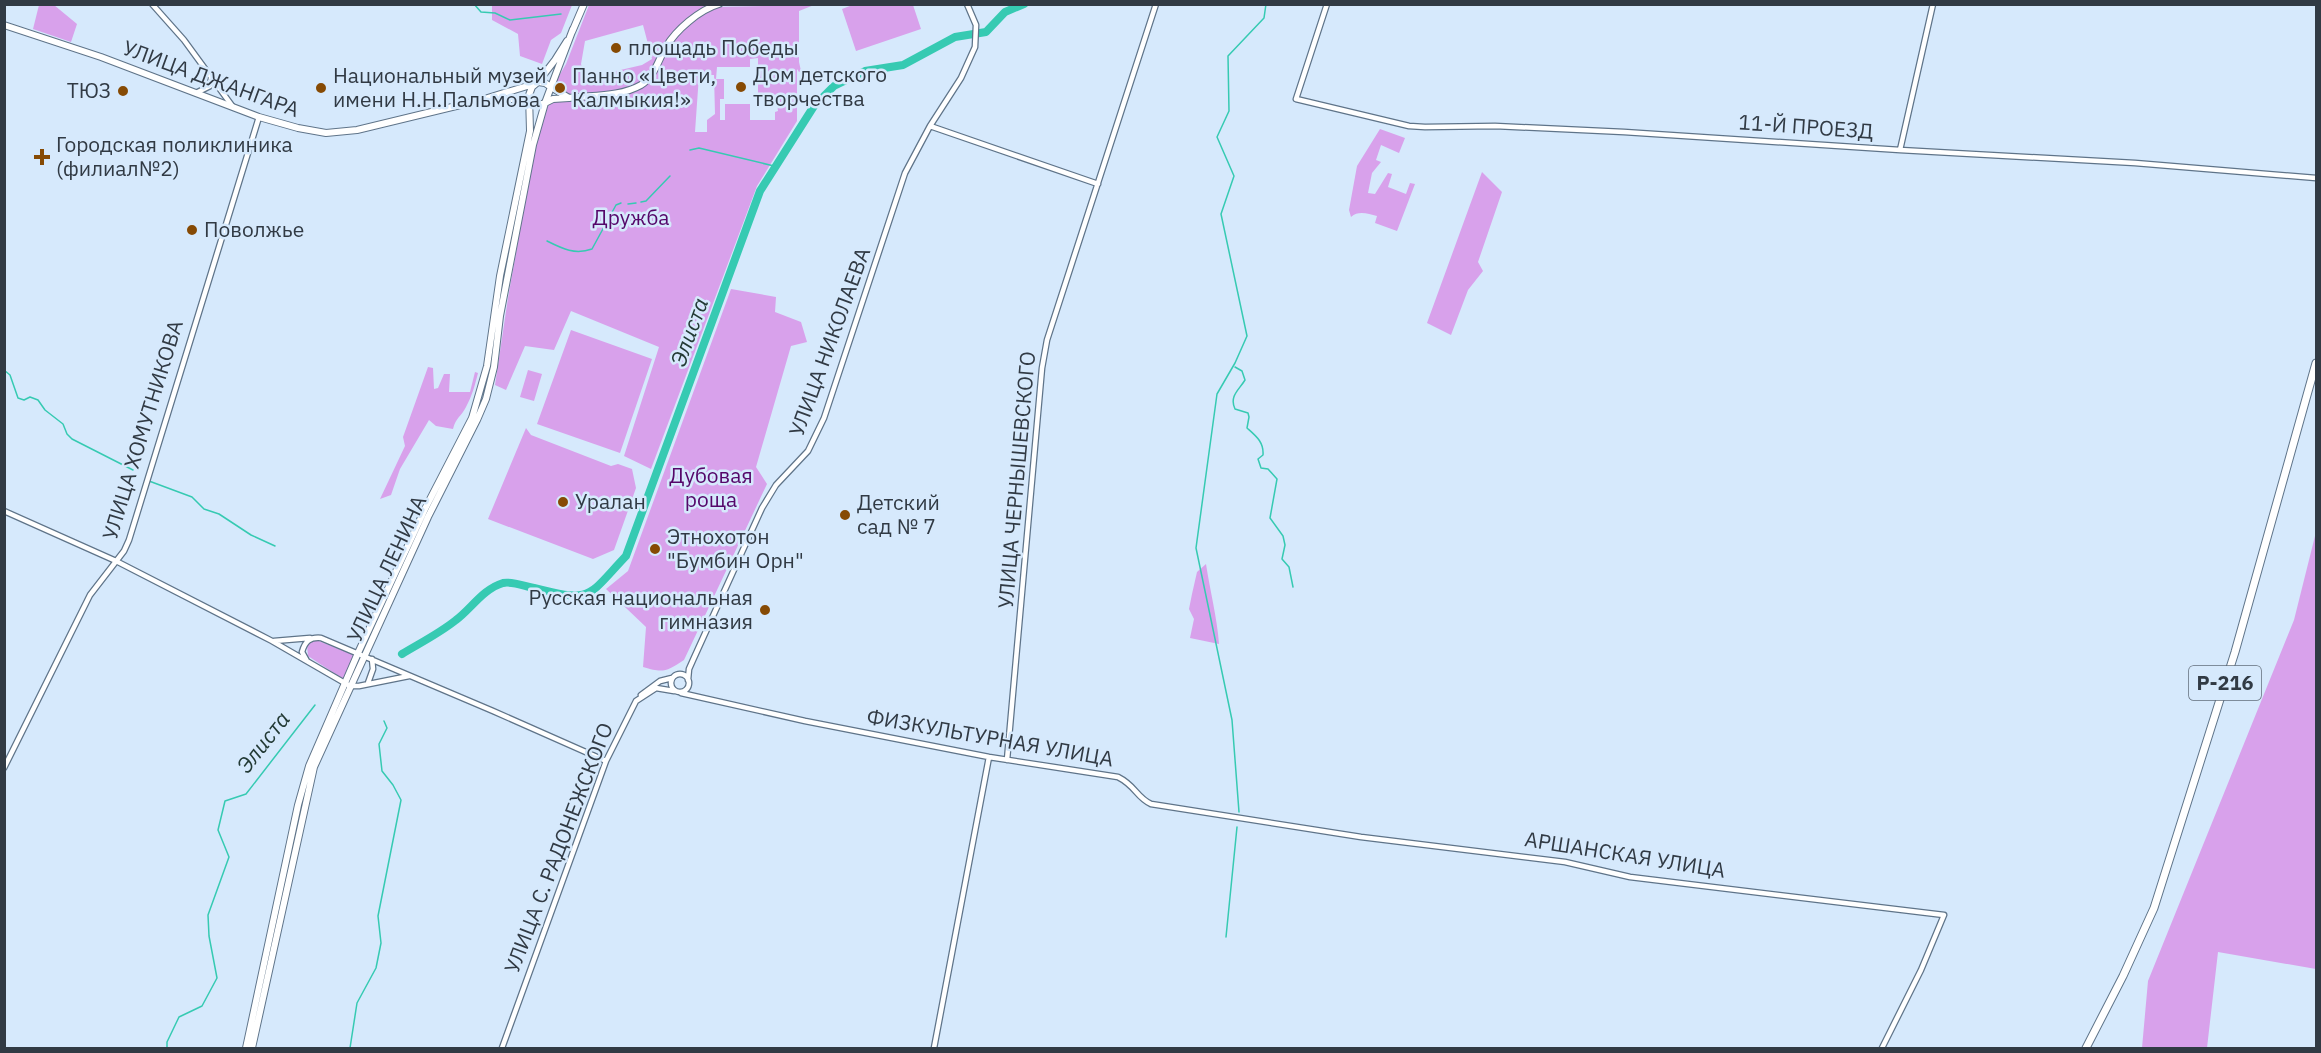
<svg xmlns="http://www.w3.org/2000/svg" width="2321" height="1053" font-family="'IBM Plex Sans',sans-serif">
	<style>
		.green { fill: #d8a1eb; fill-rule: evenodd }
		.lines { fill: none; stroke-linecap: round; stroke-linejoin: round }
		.stream { stroke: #36cab2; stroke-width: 1.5 }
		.river { stroke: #36cab2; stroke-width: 8 }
		.minor-casing { stroke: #5f7489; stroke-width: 7 }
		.major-casing { stroke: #5f7489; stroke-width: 8 }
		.highway-casing { stroke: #5f7489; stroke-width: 9 }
		.minor { stroke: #fff; stroke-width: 4.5 }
		.major { stroke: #fff; stroke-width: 6 }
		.highway { stroke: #fff; stroke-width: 7 }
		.poi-dot { fill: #864a04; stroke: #d6e9fc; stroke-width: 2 }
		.labels { text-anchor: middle; stroke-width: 5; stroke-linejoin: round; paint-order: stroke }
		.shield { fill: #d6e9fc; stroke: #626e7b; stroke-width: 1.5 }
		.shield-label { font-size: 20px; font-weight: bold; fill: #313a44 }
		.poi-label { font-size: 21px; fill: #313a44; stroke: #d6e9fc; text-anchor: start }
		.street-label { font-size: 21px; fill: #313a44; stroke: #d6e9fc }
		.park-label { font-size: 21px; fill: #55076a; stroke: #d6e9fc }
		.water-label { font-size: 22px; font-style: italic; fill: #233a35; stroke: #d6e9fc }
	</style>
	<rect width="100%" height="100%" fill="#d6e9fc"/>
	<path class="green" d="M711 4V7L814 5 799 11V62L801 71 799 72 797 69V121L757 186 651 469 624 456 659 347 571 311 554 350 525 346 506 390 495 385 508 298 534 150 547 104 568 95 560 91 556 81 566 64 589 5ZM643 25 652 59 642 65 586 78 581 64 585 41ZM758 58V94L776 95 778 111 775 112V120H750V104H725V120H720V99H724V79H716L717 67H750V59ZM699 75H714L715 114 707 120V132H695Z
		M855 4 913 5 921 29 856 51 842 9Z
		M39 5H54L77 24 71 42 33 29Z
		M492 5V4L572 5 561 33 551 40 542 64 520 56 518 34 492 20Z
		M1380 129 1405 138 1399 153 1381 145 1376 160 1381 162 1372 173 1368 193 1375 194 1388 173 1392 174 1388 187 1406 194 1410 183 1415 184 1397 231 1375 223 1377 216C1368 214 1359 210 1351 217L1349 210 1357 166Z
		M1482 172 1502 192 1478 262 1483 271 1468 290 1451 335 1427 323Z
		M731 289 776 297 775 312 801 322 807 342 791 346 756 467 767 484 684 660C666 672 663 673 643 667L646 627 606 589 628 571Z
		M571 330 652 359 620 453 537 424Z
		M428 367 433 368 434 389 438 388 444 374H450L449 392H470L475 372 478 373C475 385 472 396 466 407 461 417 456 417 453 429L436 426 429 420 400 469 391 495 380 499 405 446 403 437Z
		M528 370 542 374 534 401 520 397Z
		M526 428 531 435 611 466 618 464 632 469 636 488 614 550 593 559 488 519Z
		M2316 532V969L2218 952 2207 1048H2142L2148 981 2294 620Z
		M1206 564C1210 591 1217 617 1219 644L1190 638 1194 619 1189 609 1192 594 1197 572Z
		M316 640 354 655 343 679 308 656 307 645Z"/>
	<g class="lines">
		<path class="stream" d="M474 4 481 12 495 13 510 20 561 14
			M690 150 699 148 774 166
			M641 202 646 201 670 176
			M628 204 636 203
			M547 241C563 249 575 255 592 249L616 205 621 203
			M1235 367 1242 371 1245 380C1239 390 1229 396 1235 409L1248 413 1249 417 1247 428C1256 436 1264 442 1263 455L1258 459 1261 468 1268 469 1277 479 1270 518 1283 536 1285 545 1282 559 1289 567 1293 587
			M4 370 10 375 18 398 24 400 30 397 38 400 45 410 63 424 67 434 72 439 133 470
			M149 481 192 497 204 509 219 514 251 535 275 546
			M1239 812 1232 720 1196 548 1217 394 1235 363 1247 336 1221 214 1234 176 1217 137 1229 111 1228 56 1264 18 1266 4
			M1226 937 1237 827
			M167 1048V1042L179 1017 202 1006 217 978 209 936 208 915 229 857 218 830 225 801 246 794 315 705
			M350 1048 357 1003 376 968 381 943 378 916 401 800 393 785 382 771 379 744 387 728 384 721"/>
		<path class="river" d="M402 654C420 643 440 633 456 620 471 609 483 589 503 583 512 581 524 586 534 588 593 603 587 597 626 556L760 191 814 106 834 86 865 71 903 65 955 37 986 32 1005 12 1024 4"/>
		<defs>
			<path id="minor" d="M152 4 184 40 233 107
				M1327 4 1296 99 1409 126 1425 127 1495 126 1624 132 1900 150 2135 163 2316 178
				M196 93 210 86 211 78
				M930 126 1098 184
				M1900 150 1933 4
				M4 511 116 561 272 641 350 686H359L409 676
				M274 641 310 638
				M307 661 302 652C305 641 310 637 321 638L493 711 606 761
				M671 683a9 9 0 1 1 18 0a9 9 0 1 1-18 0Z
				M688 680 689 669 693 660 762 508 776 485 808 451 824 418 905 173 930 126 961 78 975 47 976 25 967 4
				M368 683 373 669 372 659
				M681 693 805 721 989 757 1118 777C1136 786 1136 797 1151 804L1361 837 1565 862 1630 877 1944 915 1921 970 1882 1048
				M641 695 660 681 672 678
				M1007 760 1042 368 1047 340 1156 4
				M4 768 90 595 124 551 129 540 259 117
				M502 1048 606 761 636 701 656 688 674 691
				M934 1048 989 757"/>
			<path id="major" d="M4 25 101 57 259 117 298 128 326 133 357 130 481 100 534 84
				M572 32 584 4
				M538 82 555 60 567 41
				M569 98C592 95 620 97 641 85 655 76 658 60 666 47 676 30 699 10 719 4
				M246 1048 298 805 309 766 358 653 425 509 472 418 487 366 500 276 530 131 529 95 532 87 538 82 545 83 551 87 545 103C534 108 524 100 511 99 501 99 491 100 481 100
				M252 1048 314 767 428 517 477 420 486 399 494 367 500 316 533 145 545 103 553 99 569 98 551 87 573 29"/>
			<path id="highway" d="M2086 1048 2123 976 2154 908 2235 652 2316 363"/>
		</defs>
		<use href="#minor" class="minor-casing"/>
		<use href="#major" class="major-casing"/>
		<use href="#highway" class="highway-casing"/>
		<use href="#minor" class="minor"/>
		<use href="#major" class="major"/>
		<use href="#highway" class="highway"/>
	</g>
	<g class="poi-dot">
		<circle cx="616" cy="48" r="6"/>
		<circle cx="741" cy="87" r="6"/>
		<circle cx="321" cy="88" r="6"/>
		<circle cx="560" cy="88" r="6"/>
		<circle cx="123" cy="91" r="6"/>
		<path d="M39 148h6v6h6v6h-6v6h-6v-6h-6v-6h6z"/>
		<circle cx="192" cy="230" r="6"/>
		<circle cx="563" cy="502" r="6"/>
		<circle cx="845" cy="515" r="6"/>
		<circle cx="655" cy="549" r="6"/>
		<circle cx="765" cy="610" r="6"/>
	</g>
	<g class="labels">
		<rect class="shield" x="2189" y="666" width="72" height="34" rx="4.5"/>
		<g class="shield-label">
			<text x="2225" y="690">Р-216</text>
		</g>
		<g class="poi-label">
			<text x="628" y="55">площадь Победы</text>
			<text x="753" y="82">Дом детского<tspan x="753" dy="24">творчества</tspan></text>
			<text x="333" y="83">Национальный музей<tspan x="333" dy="24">имени Н.Н.Пальмова</tspan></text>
			<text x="572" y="83">Панно «Цвети,<tspan x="572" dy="24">Калмыкия!»</tspan></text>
			<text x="111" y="98" text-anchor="end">ТЮЗ</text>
			<text x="56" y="152">Городская поликлиника<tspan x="56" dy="24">(филиал№2)</tspan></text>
			<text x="204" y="237">Поволжье</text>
			<text x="575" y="509">Уралан</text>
			<text x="857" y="510">Детский<tspan x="857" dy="24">сад № 7</tspan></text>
			<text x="667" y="544">Этнохотон<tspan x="667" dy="24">"Бумбин Орн"</tspan></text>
			<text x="753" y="605" text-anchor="end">Русская национальная<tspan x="753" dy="24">гимназия</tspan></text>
		</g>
		<g class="street-label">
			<text transform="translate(211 79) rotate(20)" y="7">УЛИЦА ДЖАНГАРА</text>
			<text transform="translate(1806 127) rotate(4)" y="7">11-Й ПРОЕЗД</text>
			<text transform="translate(830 342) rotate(-70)" y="7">УЛИЦА НИКОЛАЕВА</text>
			<text transform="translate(143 430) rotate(-73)" y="7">УЛИЦА ХОМУТНИКОВА</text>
			<text transform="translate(1017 480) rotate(-85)" y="7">УЛИЦА ЧЕРНЫШЕВСКОГО</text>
			<text transform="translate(387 569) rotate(-65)" y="7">УЛИЦА ЛЕНИНА</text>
			<text transform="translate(990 738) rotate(10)" y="7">ФИЗКУЛЬТУРНАЯ УЛИЦА</text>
			<text transform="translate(559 848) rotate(-69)" y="7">УЛИЦА С. РАДОНЕЖСКОГО</text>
			<text transform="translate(1625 855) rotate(9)" y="7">АРШАНСКАЯ УЛИЦА</text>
		</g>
		<g class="park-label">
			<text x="631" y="225">Дружба</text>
			<text x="711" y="483">Дубовая<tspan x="711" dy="24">роща</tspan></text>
		</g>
		<g class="water-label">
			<text transform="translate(689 332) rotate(-70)" y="8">Элиста</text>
			<text transform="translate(263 742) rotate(-52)" y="8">Элиста</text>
		</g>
	</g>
	<rect width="2321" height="1053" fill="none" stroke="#313a44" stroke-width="12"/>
</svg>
